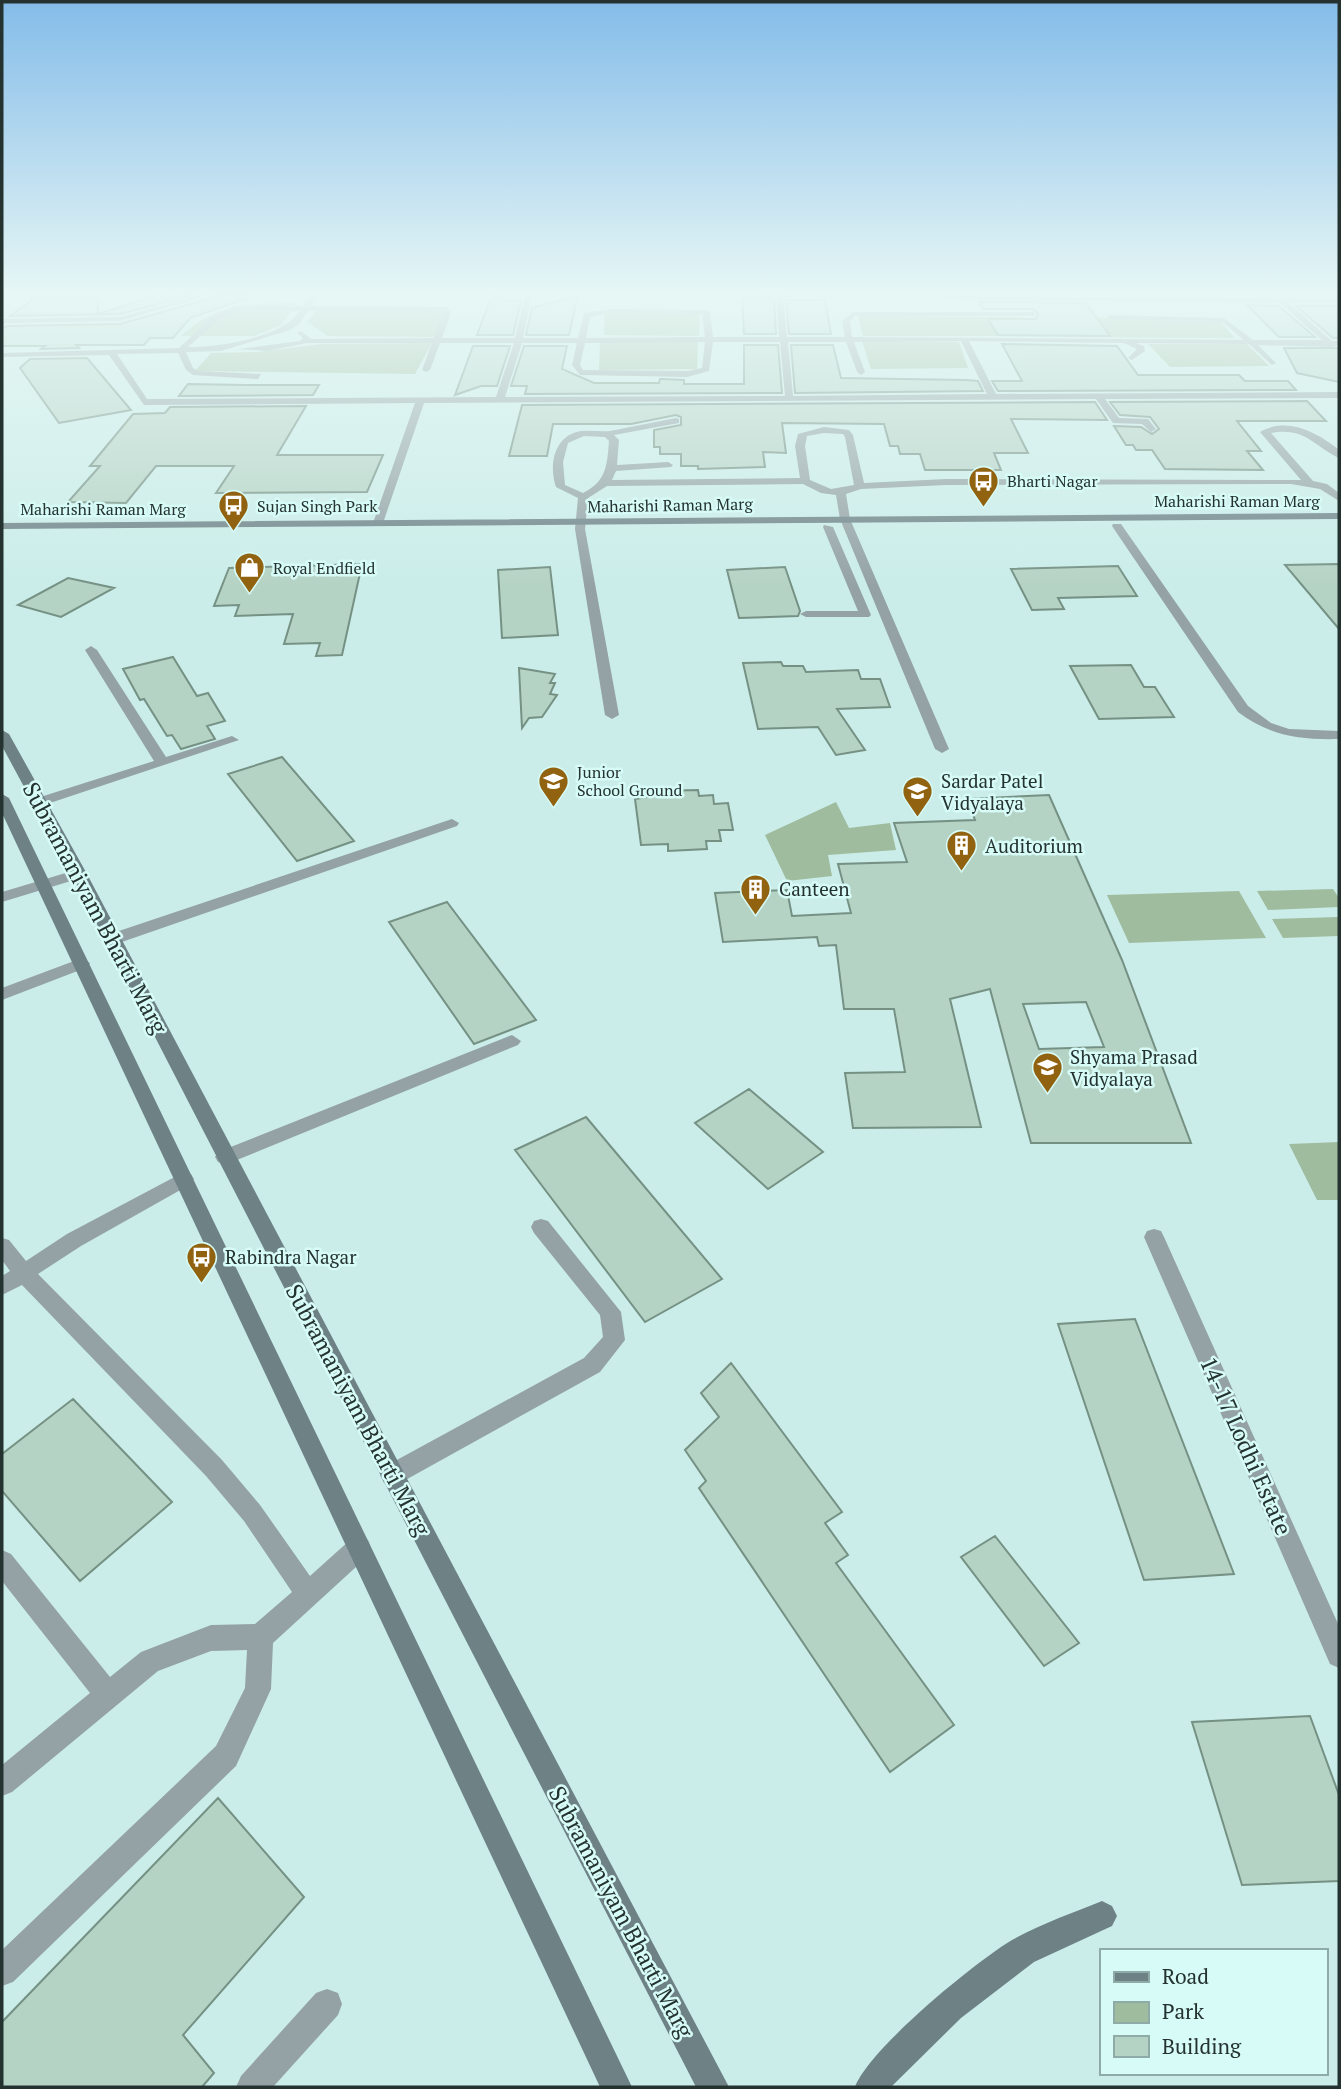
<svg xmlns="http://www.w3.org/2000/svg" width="1341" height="2089" font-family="'PT Serif',serif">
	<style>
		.green { fill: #a0bc9e }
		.building { fill: #b5d3c5; stroke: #759184; stroke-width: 2; fill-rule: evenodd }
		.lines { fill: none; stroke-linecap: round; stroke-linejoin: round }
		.street { fill: #94a2a5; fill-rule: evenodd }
		.secondary { fill: #6e8286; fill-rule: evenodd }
		.labels { text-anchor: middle; stroke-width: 5; stroke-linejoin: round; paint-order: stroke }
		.far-poi-label { font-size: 16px; fill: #243230; stroke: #d7fbf7; text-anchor: start }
		.far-street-label { font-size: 16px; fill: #243230; stroke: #d7fbf7 }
		.poi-label { font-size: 19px; fill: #243230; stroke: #d7fbf7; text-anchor: start }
		.near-street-label { font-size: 23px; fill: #243230; stroke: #d7fbf7 }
	</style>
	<rect width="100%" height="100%" fill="#caede9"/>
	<path class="green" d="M298 302 281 325 254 336H181C215 304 253 303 298 302Z
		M317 309 446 310 435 337 328 336 307 322Z
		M700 312 699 336 604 335 605 313Z
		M858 316 1022 317 1032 336H863Z
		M1050 317 1219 320 1235 338 1063 337Z
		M698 341 697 369 599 370 600 342Z
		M862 341 959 342 968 368 871 369Z
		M432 343 415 374 195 371 211 353 258 352 322 344Z
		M1148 344H1247L1269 366 1170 367Z
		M836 802 849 828 890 823 896 850 828 855 832 876 787 881 765 835Z
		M1333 889 1339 898V907L1268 910 1257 891Z
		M1239 891 1266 938 1129 943 1107 895Z
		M1339 917V936L1283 938 1272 919Z
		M1339 1142V1200H1317L1289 1144Z"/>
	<path class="building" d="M159 295 168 297 192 295 120 314 10 316 36 297 98 298V314Z
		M214 295H247L248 298 190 318 173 338H150L144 345H76L79 348 41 349 45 346H2V329L7 326 120 324 212 298Z
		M492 295 506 301H521L513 335H477Z
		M578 295 569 335H526L532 308Z
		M742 296 774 300 776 334H744Z
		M786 300H825L831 334H789Z
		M979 302 1086 303 1110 336 998 335 988 319H1036L1038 314 1033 309H983Z
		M1247 305 1279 306 1315 337H1279Z
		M1296 306H1339V338H1333Z
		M1002 344 1117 346 1138 375H1239L1245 381H1288L1296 390 998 391 992 381H1022Z
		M744 345H778L782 393 525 394 527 386H511L524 346H567L562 369 594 383H659L660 379H663L684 380V384H744Z
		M791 345H833L841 378 966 380 978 381 983 391 795 393Z
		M473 346H510L497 386H481L455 395Z
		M1284 348H1339V382L1297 373Z
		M87 358 131 410 59 423 20 368 30 359Z
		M188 384 245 385H319L313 395 179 396Z
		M1307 401 1326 421H1237L1261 451H1247L1263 470 1165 469 1152 450H1136L1133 445H1126L1114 426 1141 427 1152 434 1159 429 1150 417 1120 415 1110 402Z
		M1095 402 1107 420 1011 419 1028 453H994L1001 470H925L920 454H900L898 446H890L884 424 782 423 786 453 763 452 765 467 698 469V466H681V454H660V447H654V430L681 425V417L676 415 631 424H553L547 456H509L522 405Z
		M306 406 277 455H383L367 492 216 493 234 466H156L126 503 68 502 100 466H90L133 414 165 413 170 407Z
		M362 564 342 655 316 656 320 643 284 644 293 614 235 616 239 605 214 606 229 568Z
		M1339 564V629L1285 565Z
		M1118 566 1137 596 1058 598 1064 609 1032 610 1011 569Z
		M550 567 558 635 502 638 498 570Z
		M785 567 800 611 798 616 739 618 727 570Z
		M68 578 114 588 61 617 18 605Z
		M173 657 197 696 208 693 225 721 207 726 215 739 181 749 172 735 167 736 144 699 140 700 123 669Z
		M781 662 783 666H803L806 672 858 670 861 679H880L890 707 837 709 865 750 836 755 818 727 758 729 743 663Z
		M1131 665 1144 687H1155L1174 717 1099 719 1070 666Z
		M519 668 555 674 550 683H555L550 694 557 695 542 717 529 718 522 728Z
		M282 757 354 841 297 861 228 774Z
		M698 790 699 796 713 795 714 804 728 803 733 830H719L721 841H706L707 849 668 851V844L641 845 635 799 660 795 659 791Z
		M1049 795 1122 960 1191 1143H1031L990 989 950 999 981 1127 853 1128 845 1073 905 1072 894 1009H844L836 945 819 946 817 937 723 942 715 893 787 890 792 916 851 913 838 864 907 862 894 823 975 820 967 799ZM1086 1002 1104 1047 1039 1049 1023 1004Z
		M447 902 536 1020 474 1044 389 922Z
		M749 1089 823 1152 768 1189 695 1123Z
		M586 1117 722 1279 645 1322 515 1150Z
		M1135 1319 1234 1574 1144 1580 1058 1324Z
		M731 1363 842 1512 825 1523 848 1555 836 1563 954 1725 890 1772 699 1488 706 1481 685 1450 719 1417 701 1393Z
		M73 1399 172 1502 80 1581 2 1491V1454Z
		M995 1536 1079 1643 1044 1666 961 1557Z
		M1310 1716 1339 1795V1881L1242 1885 1192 1722Z
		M218 1798 304 1897 183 2035 214 2073 202 2087H2V2022Z"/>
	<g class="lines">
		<path class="street" d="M200 295H211L120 321 6 323 2 326 4 319 120 317Z
			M312 295H319L311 306 447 307 451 313 442 338H515L525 295H532L523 338H578L584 313 609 309 706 310 710 312 713 337H779L776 297H756L753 295 1339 299V303H1289L1332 341H1339V345L1332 347 1258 345 1276 363 1272 365 1249 344 1136 343 1144 346 1145 351 1132 360 1128 358 1137 349 1124 343 969 341 996 394 1339 392V398L1105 399 1119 418 1148 419 1156 429 1151 432 1142 424 1113 423 1096 399 424 403 383 523 378 526 373 523 415 403 144 405 109 355 2 357V353L179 348 215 314 235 306H303ZM783 297 1280 303 1322 340H1253L1224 318 1110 315 1106 317 1110 319 1222 322 1244 340 852 337 850 321 855 316H1036L1033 312H853L842 321 845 337H787ZM239 310 300 311C281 338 221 347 188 347L221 318ZM308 311 443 313 434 338 311 339 301 331 297 333 303 338 300 341 238 349 267 351 307 343H432L422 370 426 372 430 370 440 343H514L496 397 147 399 117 354 178 353 186 370 193 375 258 379 261 374 198 371 193 368 186 352 221 351 290 330 299 324ZM609 313 702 314 705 337 586 338 590 317ZM961 341 987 394 793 396 788 342H846L857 372 861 375 865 372 854 342ZM705 342 702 368 687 371 583 370 580 365 585 343ZM713 342H780L785 396 505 397 522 343H577L572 365 580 375 687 377 709 371Z
			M676 418 679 419V423L614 435 619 440 617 465 668 462 673 465 671 467 616 471 612 480 800 478 795 446 798 434 824 427 849 430 853 435 864 483 946 479 1301 480 1260 432C1287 416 1318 433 1339 450V458C1313 446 1306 427 1271 433L1313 481 1327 484 1339 493V501L1320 489 1291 484 946 485 861 489 846 494 850 519 949 749 942 753 935 749 840 519 836 495 821 493 803 484 607 486 588 498 585 529 619 715 612 719 605 715 575 529 578 498 556 487C548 464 555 434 582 431 591 430 601 432 610 431 632 427 654 422 676 418ZM824 433 843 434 845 437 854 485 831 489 810 480 805 446 807 436ZM584 436 605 437 609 441C607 465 607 481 583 493L565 485 563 462 568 443Z
			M1113 524H1121L1248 706 1271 723 1289 729 1339 731V739C1300 740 1270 736 1238 712L1112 526Z
			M824 525 833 527 871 615 869 617H806L800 614 806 611H858L823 527Z
			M91 646 97 650 166 757 232 736 239 740 44 805H34V799L154 761 85 650Z
			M452 819 459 823 457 826 119 943 113 944 105 939 107 935Z
			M79 869 84 871 87 874 84 877 2 902V892Z
			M82 958 90 963 88 967 2 1000V988Z
			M512 1035 521 1041 518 1045 232 1162 225 1164 218 1162 215 1157 218 1152Z
			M184 1172 191 1174 194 1179 191 1184 81 1246 38 1274 222 1460 260 1505 310 1576 350 1540 359 1536 368 1540 371 1548 368 1556 273 1643 271 1689 236 1766 13 1982 2 1986V1950L216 1746 245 1688 247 1650 211 1651 158 1671 12 1792 2 1796V1765L90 1693 2 1581V1550L11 1554 110 1677 141 1652 211 1625 255 1624 292 1592 244 1521 206 1476 22 1285 2 1295V1276L10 1271 2 1260V1238L9 1240 26 1261 67 1234Z
			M541 1219 548 1221 621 1312 625 1340 600 1372 400 1483 392 1486 384 1483 380 1475 384 1467 584 1358 603 1337 600 1315 534 1233 531 1227 534 1221Z
			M1154 1229 1161 1231 1164 1237 1339 1626V1668L1330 1664 1144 1237 1147 1231Z
			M327 1989 338 1993 342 2004 338 2015 273 2087H236L241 2076 316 1993Z"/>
		<path class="secondary" d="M1339 513V519L2 529V523Z
			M2 730 9 734 87 874 729 2087H696L71 874 2 746Z
			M2 794 9 798 632 2087H600L2 813Z
			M1102 1901 1112 1906 1117 1916 1112 1926 1034 1962 961 2018 891 2087H855C869 2049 975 1962 1012 1940 1040 1924 1073 1913 1102 1901Z"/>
	</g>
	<linearGradient id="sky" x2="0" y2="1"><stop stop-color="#84bce9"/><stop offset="0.5" stop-color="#e7f7f5"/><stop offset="1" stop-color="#e7f7f5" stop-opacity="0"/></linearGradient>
	<rect width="1341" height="587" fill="url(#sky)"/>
	<defs>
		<symbol id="bus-pin" viewBox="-11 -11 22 30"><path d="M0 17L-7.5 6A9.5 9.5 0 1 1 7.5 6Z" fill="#91620f" stroke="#d7fbf7"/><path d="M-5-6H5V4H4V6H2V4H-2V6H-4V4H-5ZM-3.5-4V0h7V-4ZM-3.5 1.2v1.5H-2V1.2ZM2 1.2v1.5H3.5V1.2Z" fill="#fff"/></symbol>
		<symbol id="shop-pin" viewBox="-11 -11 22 30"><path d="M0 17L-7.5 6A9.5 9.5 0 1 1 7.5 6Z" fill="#91620f" stroke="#d7fbf7"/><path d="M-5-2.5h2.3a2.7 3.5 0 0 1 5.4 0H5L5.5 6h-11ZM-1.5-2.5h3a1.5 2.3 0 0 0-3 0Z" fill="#fff"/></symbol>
		<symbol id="school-pin" viewBox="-11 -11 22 30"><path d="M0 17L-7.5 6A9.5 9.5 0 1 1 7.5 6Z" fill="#91620f" stroke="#d7fbf7"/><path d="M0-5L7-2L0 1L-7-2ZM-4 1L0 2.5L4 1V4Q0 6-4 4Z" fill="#fff"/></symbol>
		<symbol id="building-pin" viewBox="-11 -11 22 30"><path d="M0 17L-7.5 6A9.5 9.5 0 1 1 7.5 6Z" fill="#91620f" stroke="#d7fbf7"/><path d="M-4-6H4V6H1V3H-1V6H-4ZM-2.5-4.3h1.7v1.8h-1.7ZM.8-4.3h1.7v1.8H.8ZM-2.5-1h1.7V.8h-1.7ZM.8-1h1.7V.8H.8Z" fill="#fff"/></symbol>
	</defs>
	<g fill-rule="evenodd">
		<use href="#bus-pin" x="966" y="464" width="35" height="47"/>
		<use href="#bus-pin" x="216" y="488" width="35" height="47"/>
		<use href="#shop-pin" x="232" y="550" width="35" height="47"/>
		<use href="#school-pin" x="536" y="764" width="35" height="47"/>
		<use href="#school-pin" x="900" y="774" width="35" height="47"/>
		<use href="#building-pin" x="944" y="828" width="35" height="47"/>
		<use href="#building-pin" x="738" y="872" width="35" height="47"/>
		<use href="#school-pin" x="1030" y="1050" width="35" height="47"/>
		<use href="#bus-pin" x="184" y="1240" width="35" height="47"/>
	</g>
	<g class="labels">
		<g class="far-poi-label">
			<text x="1007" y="487">Bharti Nagar</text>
			<text x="257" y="512">Sujan Singh Park</text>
			<text x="273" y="574">Royal Endfield</text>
			<text x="577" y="778">Junior<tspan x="577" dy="18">School Ground</tspan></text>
		</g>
		<g class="far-street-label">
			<text x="1237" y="507">Maharishi Raman Marg</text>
			<text transform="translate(670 505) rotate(-1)" y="6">Maharishi Raman Marg</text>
			<text x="103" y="515">Maharishi Raman Marg</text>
		</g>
		<g class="poi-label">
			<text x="941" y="788">Sardar Patel<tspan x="941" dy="22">Vidyalaya</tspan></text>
			<text x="985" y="853">Auditorium</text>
			<text x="779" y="896">Canteen</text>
			<text x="1070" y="1064">Shyama Prasad<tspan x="1070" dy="22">Vidyalaya</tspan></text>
			<text x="225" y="1264">Rabindra Nagar</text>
		</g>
		<g class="near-street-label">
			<text transform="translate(95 908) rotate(62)" y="8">Subramaniyam Bharti Marg</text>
			<text transform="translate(358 1410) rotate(62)" y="8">Subramaniyam Bharti Marg</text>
			<text transform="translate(1246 1446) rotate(66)" y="8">14-17 Lodhi Estate</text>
			<text transform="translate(621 1912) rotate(62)" y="8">Subramaniyam Bharti Marg</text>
		</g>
	</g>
	<rect width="1341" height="2089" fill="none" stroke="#243230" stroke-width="7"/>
	<rect x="1100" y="1949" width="228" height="126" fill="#d7fbf7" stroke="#8faba7" stroke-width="2"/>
	<rect x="1114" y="1972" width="35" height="10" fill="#6e8286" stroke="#8faba7" stroke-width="2"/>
	<text x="1162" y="1984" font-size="21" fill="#243230">Road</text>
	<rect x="1114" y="2002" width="35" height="21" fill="#a0bc9e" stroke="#8faba7" stroke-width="2"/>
	<text x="1162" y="2019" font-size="21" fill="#243230">Park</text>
	<rect x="1114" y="2036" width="35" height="21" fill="#b5d3c5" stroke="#8faba7" stroke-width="2"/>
	<text x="1162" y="2054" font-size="21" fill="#243230">Building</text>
</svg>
